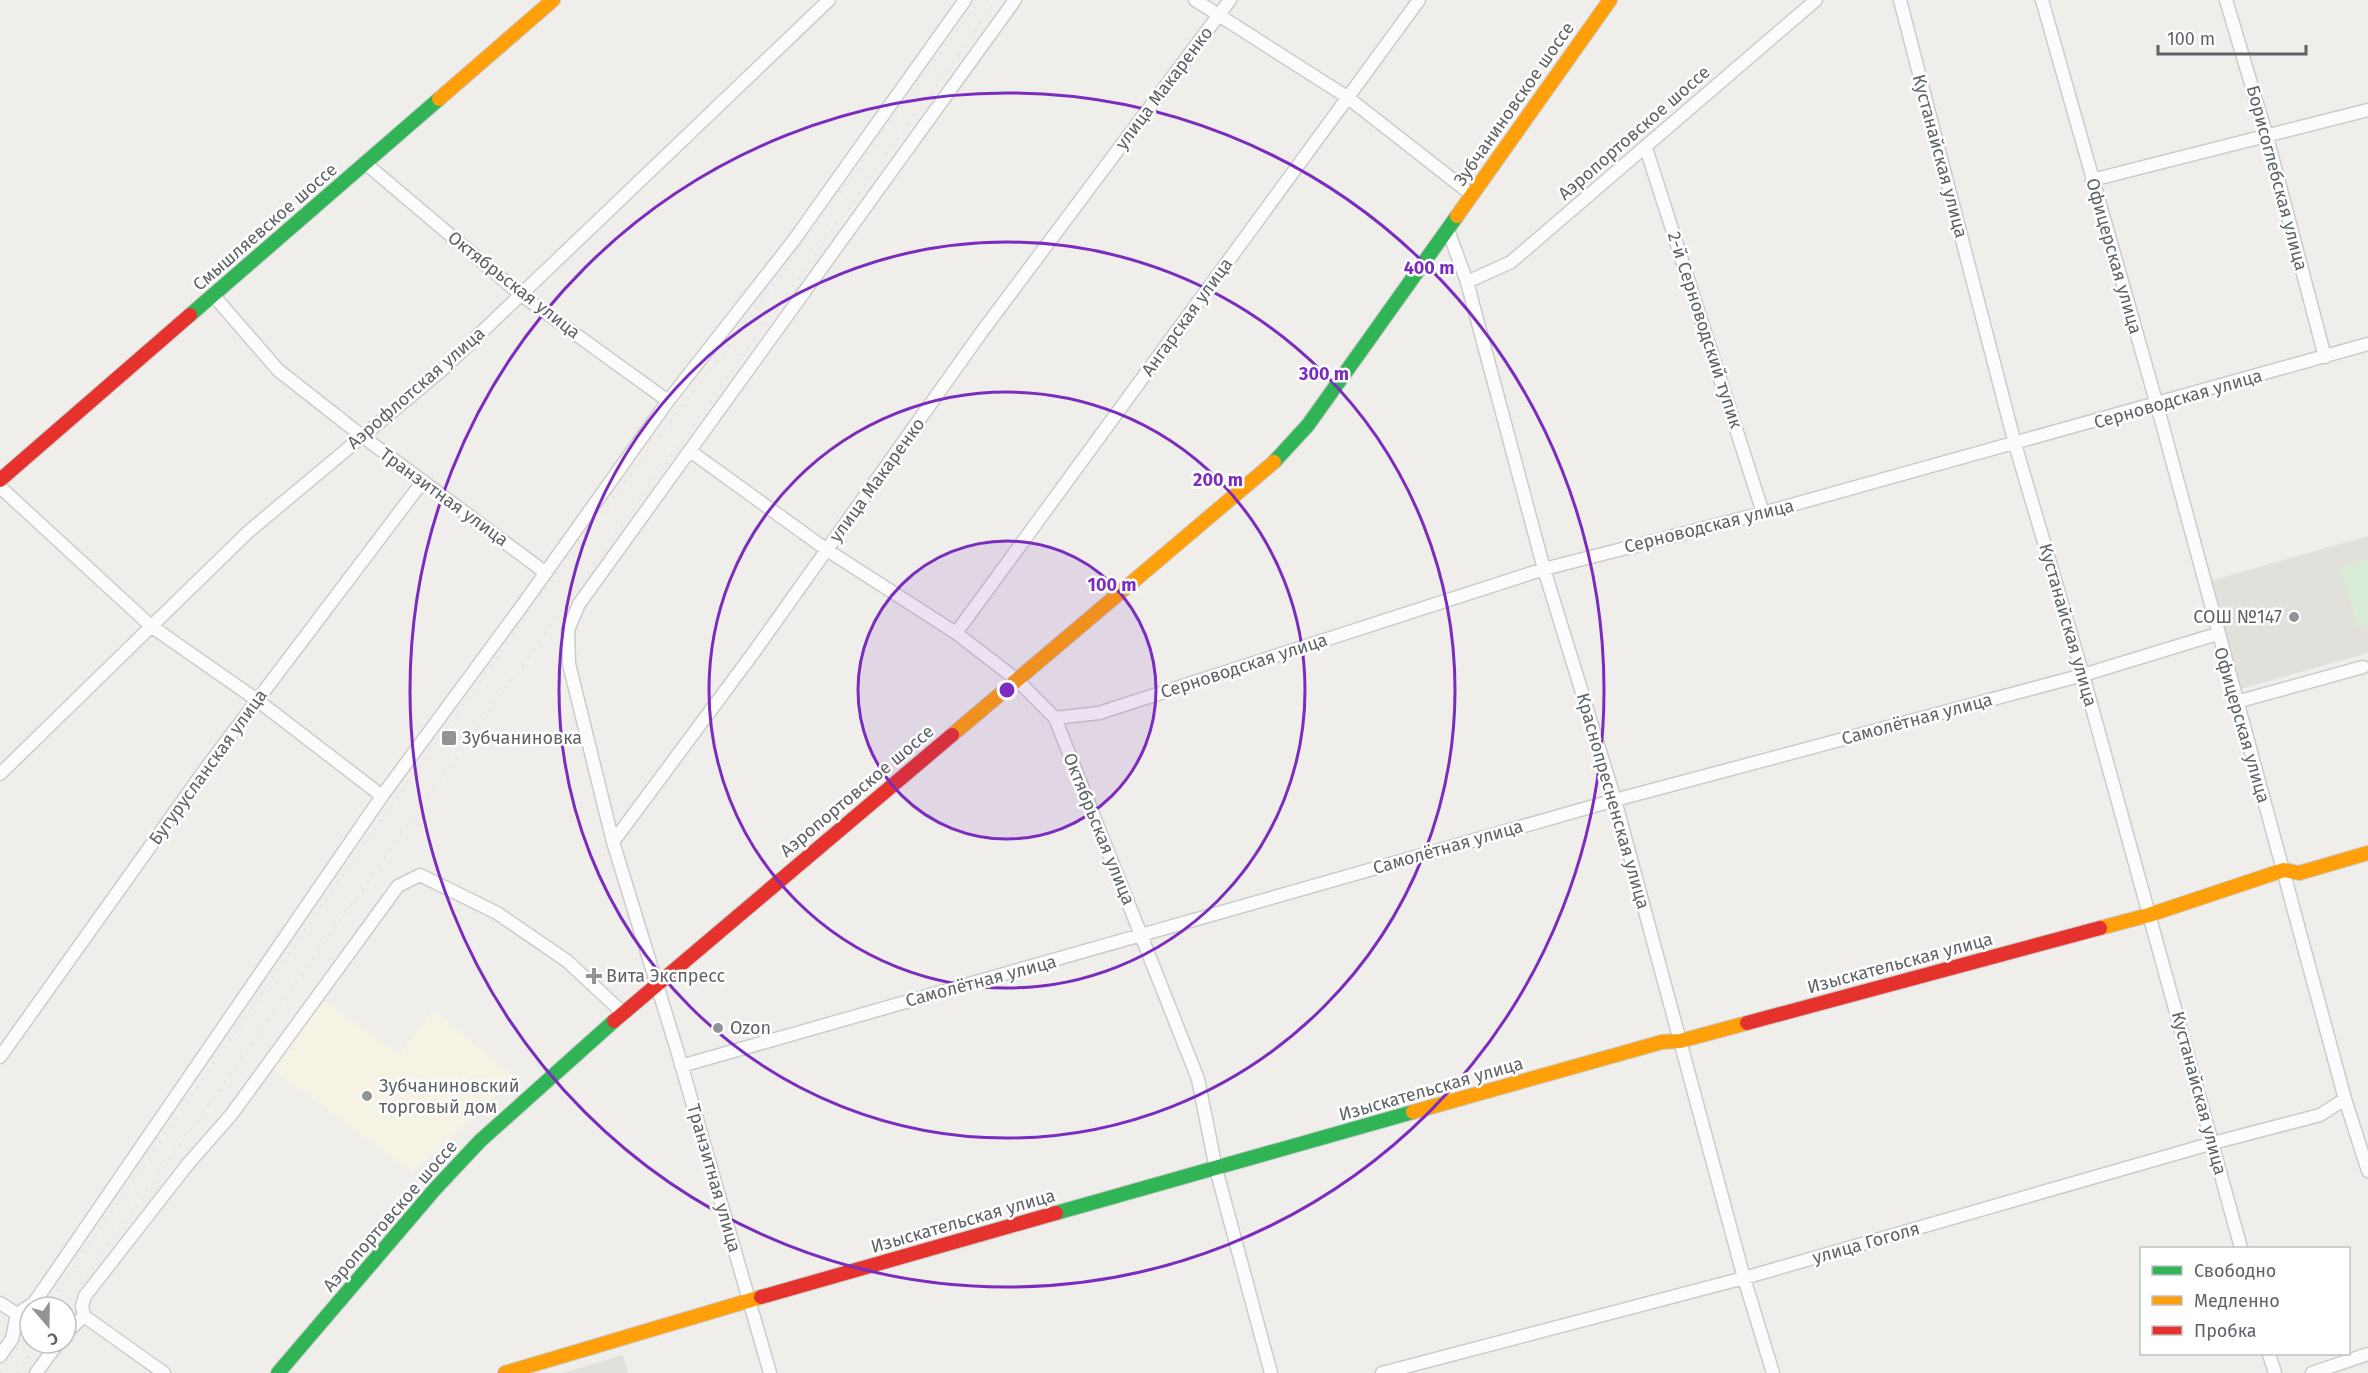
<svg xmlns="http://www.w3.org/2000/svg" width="2368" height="1373" font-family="'Fira Sans',sans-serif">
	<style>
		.commercial { fill: #f7f3e4 }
		.education { fill: #e2e0da }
		.green { fill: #d8ebd6 }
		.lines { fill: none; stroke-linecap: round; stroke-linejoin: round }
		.street-casing { stroke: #cbcccc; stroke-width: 15 }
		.fast-casing { stroke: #cacacb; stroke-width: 16 }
		.slow-casing { stroke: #cacacb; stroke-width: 16 }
		.jam-casing { stroke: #cacacb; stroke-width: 16 }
		.street { stroke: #fdfcfc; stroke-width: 12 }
		.fast { stroke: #30b455; stroke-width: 14 }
		.slow { stroke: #ff9f0a; stroke-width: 14 }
		.jam { stroke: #e5322d; stroke-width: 14 }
		.rail { stroke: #e4e4e4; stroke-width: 3; stroke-dasharray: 1.5 8; stroke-linecap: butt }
		.ring { fill: none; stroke: #7b2cbf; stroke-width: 3 }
		.poi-dot { fill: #919496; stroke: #fff; stroke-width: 2 }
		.labels { text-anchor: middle; stroke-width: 5; stroke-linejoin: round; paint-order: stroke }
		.street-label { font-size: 18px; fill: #5f6368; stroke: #fff }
		.poi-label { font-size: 18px; fill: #5f6368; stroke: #fff; text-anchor: start }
		.centre { fill: #7b2cbf; stroke: #fff; stroke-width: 3 }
		.ring-label { font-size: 18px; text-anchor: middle; font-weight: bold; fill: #7b2cbf; stroke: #fff; stroke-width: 5; stroke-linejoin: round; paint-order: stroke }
	</style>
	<rect width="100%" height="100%" fill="#efeeea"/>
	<path class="commercial" d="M323 1000 399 1055 433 1010 516 1078 412 1172 273 1069Z"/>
	<path class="education" d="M2368 536V653L2241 689 2210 581Z
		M623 1355 628 1373H562Z"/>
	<path class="green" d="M2368 559V625L2358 628 2340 567Z"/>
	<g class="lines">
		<defs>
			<path id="street" d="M1195 0 1347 97 1471 194
				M1900 0 2015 444 2083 675 2241 1248
				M2042 0 2157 405 2345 1099 2368 1171
				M2226 0 2267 137 2325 357
				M1646 148 1763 513
				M365 163 520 294 668 401
				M2092 180 2368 110
				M1448 230 1467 282 1544 569 1615 800 1744 1278 1773 1373
				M1467 282 1511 262 1816 0
				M214 296 278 370 362 436 546 573
				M690 451 827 550 956 633 1017 680 1055 718 1198 1079 1216 1169 1271 1373
				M0 487 151 626 257 700 382 796
				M956 633 1419 0
				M2236 702 2363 667
				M1055 718 1099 713 1544 569 1763 513 2368 344
				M0 774 248 532 443 369 829 0
				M613 842 569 664 568 630 579 604 1015 0
				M0 1057 209 764 423 481
				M681 1066 1615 800 2083 675 2217 634
				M0 1303 17 1314
				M66 1333 84 1316
				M2269 1354 2275 1373
				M0 1356 12 1339 17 1314 34 1303 382 796 519 610 668 401 794 240 965 0
				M36 1373 58 1343
				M164 1373 84 1316 82 1306 85 1296 188 1164 231 1115 398 886 420 875 497 913 567 961 623 1013
				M770 1373 677 1050 613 842 754 652 981 333 1230 0
				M1382 1373 1744 1278 2213 1143 2320 1115 2345 1099
				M2312 1373 2368 1354"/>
			<path id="fast" d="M190 315 439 99
				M1274 462 1308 425 1457 216
				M1056 1213 1413 1112
				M278 1373 435 1189 480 1141 614 1021"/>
			<path id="slow" d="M439 99 553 0
				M1457 216 1610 0
				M952 735 1274 462
				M2100 928 2149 915 2284 870 2299 873 2368 853
				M1413 1112 1662 1042 1680 1041 1747 1023
				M505 1373 761 1297"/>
			<path id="jam" d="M0 480 190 315
				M614 1021 952 735
				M1747 1023 2100 928
				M761 1297 1056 1213"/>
		</defs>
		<use href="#street" class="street-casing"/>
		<use href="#fast" class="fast-casing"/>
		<use href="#slow" class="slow-casing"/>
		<use href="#jam" class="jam-casing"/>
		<use href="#street" class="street"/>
		<use href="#fast" class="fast"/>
		<use href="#slow" class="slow"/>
		<use href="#jam" class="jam"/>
		<path class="rail" d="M47 1307 359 851 583 537 744 325 979 0
			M64 1307 997 0
			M0 1373 30 1331
			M17 1373 39 1343"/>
	</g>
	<circle cx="1007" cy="690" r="149" fill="#7b2cbf" fill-opacity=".12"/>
	<g class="ring">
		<circle cx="1007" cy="690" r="149"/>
		<circle cx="1007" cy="690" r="298"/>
		<circle cx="1007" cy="690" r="448"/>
		<circle cx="1007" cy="690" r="597"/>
	</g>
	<g class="poi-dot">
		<circle cx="2294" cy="617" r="6"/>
		<rect x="441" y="730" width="16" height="16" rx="3"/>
		<path d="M591 967h6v6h6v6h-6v6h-6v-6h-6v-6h6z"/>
		<circle cx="718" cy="1028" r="6"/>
		<circle cx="367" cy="1096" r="6"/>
	</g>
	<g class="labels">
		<g class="street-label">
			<text transform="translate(1164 88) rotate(-53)" y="6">улица Макаренко</text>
			<text transform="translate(1514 104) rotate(-55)" y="6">Зубчаниновское шоссе</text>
			<text transform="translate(1634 133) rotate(-41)" y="6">Аэропортовское шоссе</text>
			<text transform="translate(1940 156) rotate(75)" y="6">Кустанайская улица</text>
			<text transform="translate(2277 178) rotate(75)" y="6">Борисоглебская улица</text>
			<text transform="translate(265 227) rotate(-41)" y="6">Смышляевское шоссе</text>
			<text transform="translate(2114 256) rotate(74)" y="6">Офицерская улица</text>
			<text transform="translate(514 285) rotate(38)" y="6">Октябрьская улица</text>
			<text transform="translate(1187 317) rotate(-54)" y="6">Ангарская улица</text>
			<text transform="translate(1705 330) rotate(72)" y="6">2-й Серноводский тупик</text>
			<text transform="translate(416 388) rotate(-41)" y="6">Аэрофлотская улица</text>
			<text transform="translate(2178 399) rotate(-16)" y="6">Серноводская улица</text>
			<text transform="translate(877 480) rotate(-54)" y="6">улица Макаренко</text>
			<text transform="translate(444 497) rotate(36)" y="6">Транзитная улица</text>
			<text transform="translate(1709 526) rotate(-14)" y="6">Серноводская улица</text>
			<text transform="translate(2068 625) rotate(74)" y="6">Кустанайская улица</text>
			<text transform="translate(1244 666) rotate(-18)" y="6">Серноводская улица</text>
			<text transform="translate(1917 719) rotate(-15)" y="6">Самолётная улица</text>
			<text transform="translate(2242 725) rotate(74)" y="6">Офицерская улица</text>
			<text transform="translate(208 767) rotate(-54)" y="6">Бугурусланская улица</text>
			<text transform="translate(857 791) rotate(-40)" y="6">Аэропортовское шоссе</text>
			<text transform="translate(1613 801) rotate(74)" y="6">Краснопресненская улица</text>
			<text transform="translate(1099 829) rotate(68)" y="6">Октябрьская улица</text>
			<text transform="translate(1448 847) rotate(-16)" y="6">Самолётная улица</text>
			<text transform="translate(1900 963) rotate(-15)" y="6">Изыскательская улица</text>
			<text transform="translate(981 981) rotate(-15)" y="6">Самолётная улица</text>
			<text transform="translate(1431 1089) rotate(-16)" y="6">Изыскательская улица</text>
			<text transform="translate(2199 1093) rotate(75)" y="6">Кустанайская улица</text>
			<text transform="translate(714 1178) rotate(74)" y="6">Транзитная улица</text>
			<text transform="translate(390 1216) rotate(-49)" y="6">Аэропортовское шоссе</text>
			<text transform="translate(963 1221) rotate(-16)" y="6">Изыскательская улица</text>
			<text transform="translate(1866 1243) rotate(-16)" y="6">улица Гоголя</text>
		</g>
		<g class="poi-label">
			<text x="2282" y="623" text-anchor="end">СОШ №147</text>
			<text x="462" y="744">Зубчаниновка</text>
			<text x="606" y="982">Вита Экспресс</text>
			<text x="730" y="1034">Ozon</text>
			<text x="379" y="1092">Зубчаниновский<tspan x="379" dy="21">торговый дом</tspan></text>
		</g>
	</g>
	<circle cx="1007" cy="690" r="9" class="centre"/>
	<g class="ring-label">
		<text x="1429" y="274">400 m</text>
		<text x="1324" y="380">300 m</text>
		<text x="1218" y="486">200 m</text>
		<text x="1112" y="591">100 m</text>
	</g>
	<rect x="2140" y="1247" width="210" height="108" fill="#ffffff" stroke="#bfc1c3" stroke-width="1.5"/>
	<rect x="2152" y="1266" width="30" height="9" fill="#30b455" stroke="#bfc1c3" stroke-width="1.5"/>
	<text x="2194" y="1277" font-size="18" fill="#5f6368">Свободно</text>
	<rect x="2152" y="1296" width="30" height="9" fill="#ff9f0a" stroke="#bfc1c3" stroke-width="1.5"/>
	<text x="2194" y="1307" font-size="18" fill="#5f6368">Медленно</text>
	<rect x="2152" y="1326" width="30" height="9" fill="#e5322d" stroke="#bfc1c3" stroke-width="1.5"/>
	<text x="2194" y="1337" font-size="18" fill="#5f6368">Пробка</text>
	<g transform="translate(48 1325) rotate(160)"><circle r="28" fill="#ffffff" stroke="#bfc1c3" stroke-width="1.5"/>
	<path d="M0-4.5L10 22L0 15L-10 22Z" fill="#919496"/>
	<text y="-9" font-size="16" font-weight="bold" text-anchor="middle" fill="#5f6368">С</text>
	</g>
	<path d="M2158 45v9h148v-9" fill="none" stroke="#5f6368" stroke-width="3"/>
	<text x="2167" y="45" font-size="18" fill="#5f6368" stroke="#ffffff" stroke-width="4.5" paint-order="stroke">100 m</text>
</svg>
